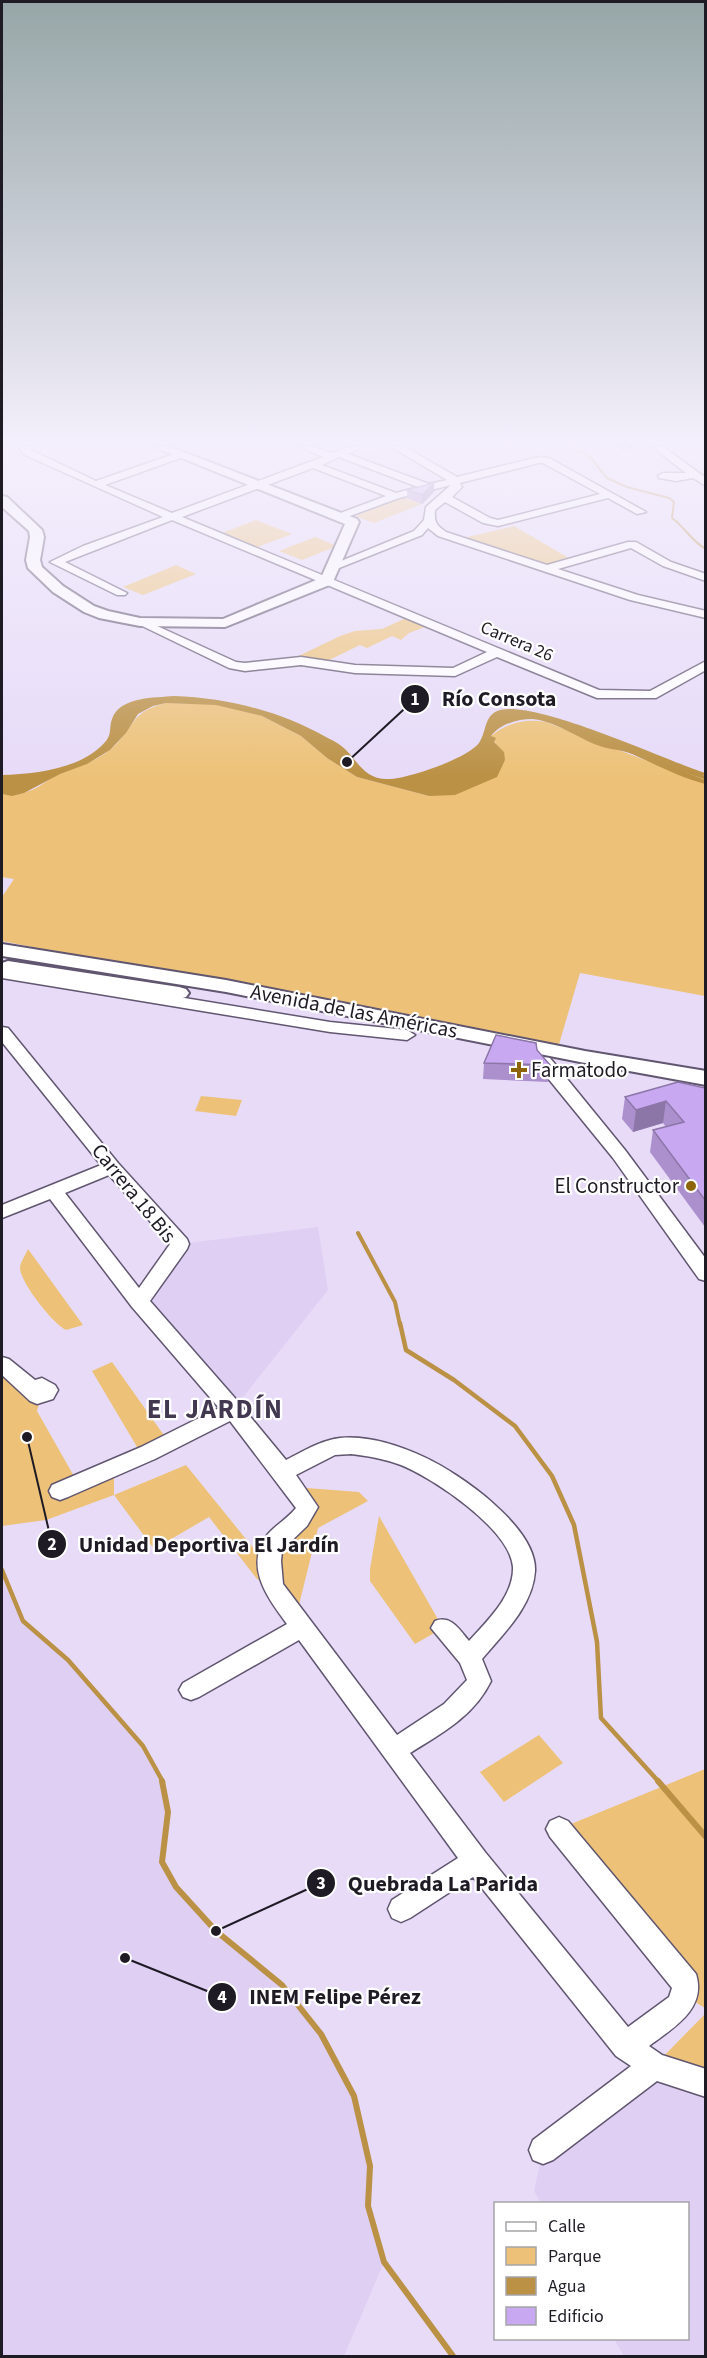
<svg xmlns="http://www.w3.org/2000/svg" width="707" height="2358" font-family="'Source Sans 3',sans-serif">
	<style>
		.built { fill: #decff3 }
		.green { fill: #edc278 }
		.water { fill: #bb9145 }
		.lines { fill: none; stroke-linecap: round; stroke-linejoin: round }
		.stream-far4 { stroke: #bb9145; stroke-width: 2 }
		.stream-far3 { stroke: #bb9145; stroke-width: 3 }
		.stream-far2 { stroke: #bb9145; stroke-width: 4 }
		.stream-far1 { stroke: #bb9145; stroke-width: 4.5 }
		.stream { stroke: #bb9145; stroke-width: 6 }
		.minor-casing { stroke: #61566f; stroke-width: 3 }
		.major-casing { stroke: #61566f; stroke-width: 4 }
		.minor { fill: #fff; fill-rule: evenodd }
		.major { fill: #fff; fill-rule: evenodd }
		.wall { fill: #ac90ce }
		.shaded-wall { fill: #8c76a8 }
		.building { fill: #c8a8f0; stroke: #8c76a8; stroke-width: 1.5 }
		.poi-dot { fill: #8d6407; stroke: #fff; stroke-width: 2 }
		.labels { text-anchor: middle; stroke-width: 4.5; stroke-linejoin: round; paint-order: stroke }
		.far-street-label { font-size: 18px; fill: #1f1b25; stroke: #fff }
		.street-label { font-size: 21px; fill: #1f1b25; stroke: #fff }
		.poi-label { font-size: 21px; fill: #1f1b25; stroke: #fff; text-anchor: start }
		.district-label { font-size: 27px; font-weight: bold; letter-spacing: 1.5px; fill: #42384f; stroke: #fff }
		.leader { fill: none; stroke: #1f1b25; stroke-width: 2 }
		.callout-dot { fill: #1f1b25; stroke: #fff; stroke-width: 2 }
		.mark-label { font-size: 18px; text-anchor: middle; font-weight: bold; fill: #fff }
		.callout-label { font-size: 22px; text-anchor: middle; font-weight: bold; fill: #1f1b25; stroke: #fff; stroke-width: 4.5; stroke-linejoin: round; paint-order: stroke }
	</style>
	<rect width="100%" height="100%" fill="#e7dbf8"/>
	<path class="built" d="M387 446H396L454 480 427 487 339 454H357Z
		M318 1227 328 1290 232 1411 139 1302 180 1244Z
		M2 1570 23 1621 68 1660 143 1746 163 1783 168 1812 162 1862 176 1887 216 1931 282 1985 321 2034 354 2096 370 2166 368 2206 384 2262 344 2356H2Z
		M654 2066 705 2083V2356H624L614 2339 688 2338V2204L541 2203 534 2191 543 2150Z"/>
	<path class="green" d="M403 497 422 504 374 523 355 516Z
		M256 520 292 534 252 549 217 535Z
		M514 526 574 561 549 568 459 539Z
		M315 537 337 546 302 560 279 551Z
		M176 565 196 574 143 595 123 587Z
		M410 616 431 625 409 633 401 640 392 636 367 648 360 645 323 663H284L340 636 355 631 382 629Z
		M166 703 223 704 262 716 301 736 327 758 357 777 429 796 505 760 491 736C507 723 526 718 546 722L642 759 705 779V996L580 973 557 1051 2 941V897L14 879 2 877V794C11 796 19 795 29 791 39 788 47 780 57 775 75 767 96 762 111 749 136 727 129 712 166 703Z
		M201 1096 242 1100 236 1116 195 1111Z
		M28 1249 83 1325 66 1330C53 1324 19 1281 20 1267 21 1261 26 1254 28 1249Z
		M112 1362 168 1441 140 1452 92 1371Z
		M2 1364 41 1396 37 1411 75 1478 114 1468V1495L186 1465 271 1570 269 1556 304 1518 294 1487 359 1492 368 1501 318 1528 296 1617 272 1586 257 1579 209 1517 154 1549 114 1495 46 1520 2 1526Z
		M379 1516 443 1628 415 1644 370 1581V1569Z
		M539 1735 563 1763 504 1802 480 1772Z
		M705 1769V2008L685 1996 559 1829Z
		M705 2014V2084L654 2066Z"/>
	<path class="water" d="M174 696C228 698 279 711 326 737 332 740 340 744 345 749 359 763 365 779 387 779 406 780 468 758 479 743 486 733 484 719 495 712 525 694 667 761 705 773V776L677 769 705 780V784C679 777 657 765 632 754 621 749 608 750 597 745 576 737 555 721 532 719 518 719 500 724 491 736L496 738 494 742 504 752 505 760 497 777 455 795 429 796 357 777 327 758 301 736 262 716 216 705 166 703 153 706 138 714 126 733 110 750 87 764 60 774 24 793 12 796 2 794V775C35 774 83 769 106 741 112 734 109 726 112 719 120 696 155 698 174 696Z"/>
	<g class="lines">
		<path class="stream-far4" d="M571 446 589 456 607 478 627 487 669 498 674 502 672 518C685 527 691 541 706 549"/>
		<path class="stream-far3" d="M120 726C131 711 143 701 162 700
			M581 732 616 744
			M318 740 350 765
			M673 767 706 778"/>
		<path class="stream-far2" d="M358 1233 395 1302 400 1325"/>
		<path class="stream-far1" d="M400 1323 406 1350 454 1380 515 1426 552 1476 574 1525 597 1642 601 1718 659 1782
			M2 1570 23 1621 68 1660 143 1746 163 1782"/>
		<path class="stream" d="M162 1781 168 1812 162 1862 176 1887 216 1931 282 1985 321 2034 354 2096 370 2166 368 2206 384 2262 453 2356
			M658 1781 706 1837"/>
		<defs>
			<path id="minor" d="M22 446H32L31 450 96 481 177 453H183V457L105 485 172 513 323 457 298 446H311L332 453 350 446H359L358 449 348 454 429 484 447 480 395 449 394 446H403L457 477 539 457 549 458 646 512 637 514 608 498 498 526 483 523 445 502 435 510C434 522 436 525 446 532L547 565 628 542H636L671 562 706 574V581L663 566 631 548 558 569 638 595 706 611V618L630 600 438 536 428 528 422 535 339 568H331L329 566 414 531 424 520 426 507 451 485 399 498 339 520 335 519V515L386 496 313 468 182 517 599 690 650 691 706 661V670L656 698H597L497 657 455 676 355 673 301 665 245 671 229 668 134 622 136 620H144L236 662 245 663 301 657 355 665 453 668 487 652 172 520 65 562 127 593 125 595H117L50 562 83 546 163 517 23 454 20 448ZM339 457 418 487 396 493 322 465ZM539 463H543L600 494 498 520 490 518 452 497 462 487 460 483Z
				M617 446H631L626 449Z
				M651 446H662L706 478V486L693 478 676 481 659 478 658 476 663 473H686Z
				M2 968 330 1022 407 1030 415 1035 407 1040 330 1032 2 978Z
				M2 1027 8 1028 118 1163 187 1239 189 1244 187 1249 150 1301 234 1397 286 1460C302 1452 321 1440 340 1438 368 1435 400 1446 424 1457 459 1473 537 1527 535 1571 533 1606 503 1634 482 1659L491 1681C474 1716 442 1733 410 1753L485 1852 628 2027 669 1997 672 1988 550 1837 546 1829 550 1821 559 1817 568 1821 696 1974C707 2009 673 2028 649 2046L662 2055 706 2069V2097L657 2081 553 2160 543 2164 533 2160 529 2150 533 2140 631 2066 616 2056 473 1877 410 1918 401 1922 392 1918 388 1909 392 1900 458 1858 299 1640 199 1697 191 1700 183 1697 179 1690 183 1683 287 1624C268 1598 243 1566 268 1534 277 1524 288 1518 296 1508L230 1421 155 1459 68 1497 60 1500 52 1497 49 1491 52 1485 141 1447 219 1408 132 1307 50 1199 2 1218V1205L101 1165 2 1042ZM109 1175 170 1244 139 1288 65 1193ZM351 1454C368 1456 385 1459 401 1465 433 1478 510 1529 513 1567 514 1596 487 1621 469 1641 459 1629 451 1615 435 1621L431 1628 460 1663 467 1680 444 1704 397 1735 283 1584 281 1561 282 1550 307 1526 318 1507 296 1475 335 1455Z
				M544 1057 550 1058 625 1150 706 1259V1281L699 1279 613 1158 538 1066 536 1062 538 1058Z
				M2 1357 9 1359 35 1380 42 1378 55 1385 58 1390 53 1399 37 1404 30 1401 2 1375Z"/>
			<path id="major" d="M152 446H168L357 519 359 522 332 584 225 627 140 626 99 618 84 612 53 592 28 568 26 560 30 537 29 531 2 507V496L7 497 42 530 44 537 40 560 42 567 63 586 94 606 108 611 140 618 223 619 321 578 345 524Z
				M2 944 226 980 585 1051 706 1071V1085L585 1063 226 992 2 956Z
				M8 961 179 987 186 989 189 993 186 997 179 999 2 971V963Z"/>
		</defs>
		<use href="#minor" class="minor-casing"/>
		<use href="#major" class="major-casing"/>
		<use href="#minor" class="minor"/>
		<use href="#major" class="major"/>
	</g>
	<path class="wall" d="M434 483V492L422 504 407 498V490Z
		M537 1050 550 1065 548 1082 483 1079 484 1063Z
		M705 1088V1227L650 1152 653 1130 666 1127 663 1123 633 1132 622 1119 625 1097Z"/>
	<path class="shaded-wall" d="M434 483V492L422 504V495Z
		M666 1101 663 1123 633 1132 636 1110Z"/>
	<path class="building" d="M434 483 422 495 407 490Z
		M496 1035 536 1043 537 1050 550 1065 484 1063Z
		M678 1082 705 1088V1200L653 1130 684 1122 666 1101 636 1110 625 1097Z"/>
	<linearGradient id="sky" x2="0" y2="1"><stop stop-color="#96a6a7"/><stop offset="0.57" stop-color="#f4effc"/><stop offset="1" stop-color="#f4effc" stop-opacity="0"/></linearGradient>
	<rect width="707" height="776" fill="url(#sky)"/>
	<g class="poi-dot">
		<path d="M516 1061h6v6h6v6h-6v6h-6v-6h-6v-6h6z"/>
		<circle cx="691" cy="1186" r="6"/>
	</g>
	<g class="labels">
		<g class="far-street-label">
			<text transform="translate(517 641) rotate(23)" y="6">Carrera 26</text>
		</g>
		<g class="street-label">
			<text transform="translate(354 1011) rotate(11)" y="7">Avenida de las Américas</text>
			<text transform="translate(134 1193) rotate(51)" y="7">Carrera 18 Bis</text>
		</g>
		<g class="poi-label">
			<text x="531" y="1077">Farmatodo</text>
			<text x="679" y="1193" text-anchor="end">El Constructor</text>
		</g>
		<g class="district-label">
			<text x="215" y="1418">EL JARDÍN</text>
		</g>
	</g>
	<path class="leader" d="M347 762L415 699M27 1437L52 1544M216 1931L321 1883M125 1958L222 1997"/>
	<g class="callout-dot">
		<circle cx="347" cy="762" r="6"/>
		<circle cx="27" cy="1437" r="6"/>
		<circle cx="216" cy="1931" r="6"/>
		<circle cx="125" cy="1958" r="6"/>
		<circle cx="415" cy="699" r="15"/>
		<circle cx="52" cy="1544" r="15"/>
		<circle cx="321" cy="1883" r="15"/>
		<circle cx="222" cy="1997" r="15"/>
	</g>
	<g class="mark-label">
		<text x="415" y="705">1</text>
		<text x="52" y="1550">2</text>
		<text x="321" y="1889">3</text>
		<text x="222" y="2003">4</text>
	</g>
	<g class="callout-label">
		<text x="499" y="706">Río Consota</text>
		<text x="209" y="1552">Unidad Deportiva El Jardín</text>
		<text x="443" y="1891">Quebrada La Parida</text>
		<text x="335" y="2004">INEM Felipe Pérez</text>
	</g>
	<rect width="707" height="2358" fill="none" stroke="#1f1b25" stroke-width="6"/>
	<rect x="494" y="2202" width="195" height="138" fill="#ffffff" stroke="#a5a4a8" stroke-width="1.5"/>
	<rect x="506" y="2222" width="30" height="9" fill="#ffffff" stroke="#a5a4a8" stroke-width="1.5"/>
	<text x="548" y="2232" font-size="18" fill="#1f1b25">Calle</text>
	<rect x="506" y="2247" width="30" height="18" fill="#edc278" stroke="#a5a4a8" stroke-width="1.5"/>
	<text x="548" y="2262" font-size="18" fill="#1f1b25">Parque</text>
	<rect x="506" y="2277" width="30" height="18" fill="#bb9145" stroke="#a5a4a8" stroke-width="1.5"/>
	<text x="548" y="2292" font-size="18" fill="#1f1b25">Agua</text>
	<rect x="506" y="2307" width="30" height="18" fill="#c8a8f0" stroke="#a5a4a8" stroke-width="1.5"/>
	<text x="548" y="2322" font-size="18" fill="#1f1b25">Edificio</text>
</svg>
